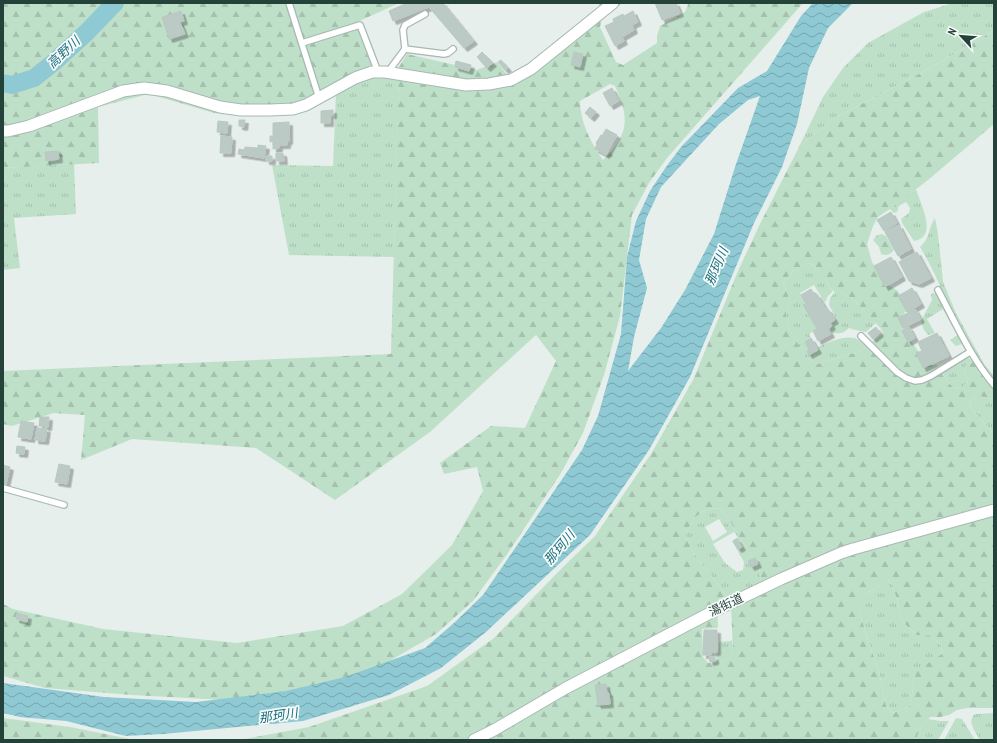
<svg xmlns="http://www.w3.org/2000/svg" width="997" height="743" font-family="'PT Sans Narrow','Noto Sans JP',sans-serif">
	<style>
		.grass { fill: url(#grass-tufts); fill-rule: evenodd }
		.forest { fill: url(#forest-firs); fill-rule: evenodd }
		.water { fill: url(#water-waves); fill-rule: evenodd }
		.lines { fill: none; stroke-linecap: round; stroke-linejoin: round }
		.river { stroke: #8ec9d4; stroke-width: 18 }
		.building { fill: #bbcac4; stroke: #b8c9c2; filter: url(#shadow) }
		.lane-casing { stroke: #a8b8b2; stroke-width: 8 }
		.street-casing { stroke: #a8b8b2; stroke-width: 13 }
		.lane { stroke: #fff; stroke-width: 5.5 }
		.street { stroke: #fff; stroke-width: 11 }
		.labels { text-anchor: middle; stroke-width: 3.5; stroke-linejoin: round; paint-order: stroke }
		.street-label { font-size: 12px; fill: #24423a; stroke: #f7fbf9 }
		.water-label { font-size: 13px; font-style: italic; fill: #1c6f80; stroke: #f7fbf9 }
	</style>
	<defs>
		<pattern id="grass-tufts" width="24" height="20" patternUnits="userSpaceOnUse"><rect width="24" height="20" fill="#bfe0c8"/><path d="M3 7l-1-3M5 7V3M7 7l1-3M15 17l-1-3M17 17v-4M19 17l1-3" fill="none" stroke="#a4c1ad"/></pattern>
		<pattern id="forest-firs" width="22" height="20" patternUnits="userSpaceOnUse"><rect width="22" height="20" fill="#bfe0c8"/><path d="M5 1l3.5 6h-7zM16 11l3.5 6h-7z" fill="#a4c1ad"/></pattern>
		<pattern id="water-waves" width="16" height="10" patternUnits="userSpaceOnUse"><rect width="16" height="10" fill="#8ec9d4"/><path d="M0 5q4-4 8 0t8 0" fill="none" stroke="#74a5ad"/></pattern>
		<filter id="shadow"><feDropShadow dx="3.5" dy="3.5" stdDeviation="0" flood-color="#0004"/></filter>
	</defs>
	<rect width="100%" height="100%" fill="#e6efeb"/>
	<path class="grass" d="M953 3H994V30L982 38 925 71 831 120 799 147 823 97 843 68 868 43 924 12Z
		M373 76 399 77 394 257 289 255 272 165 333 166 336 93 355 82Z
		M74 164 76 214 14 218 20 268 3 270V168Z
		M916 189C920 203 939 237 914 241L902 223 901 219 909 213 910 208 906 202 899 206 897 212 894 213 890 209Z
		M935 218 938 234 943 281 946 289 956 313 984 364 994 376V381C978 361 964 336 952 313 942 291 933 268 920 247 931 237 928 228 935 218Z
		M809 263C814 266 820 271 824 276 827 281 828 287 833 291L828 296 825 302 824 301 814 285 800 293 806 304 803 306 817 329 809 334 811 338 805 342 809 350 807 352 809 355 818 350 817 348C827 342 849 333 859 340 862 342 864 344 867 347L861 351 817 364 806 357 786 324V312L790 301 783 282 794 270Z
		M835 292H841L853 299 876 323 866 332 855 330 849 328C844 333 840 334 832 333L830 329 832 323 836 318 829 305 830 298Z
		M933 293 938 294 963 340 962 344 956 346 950 340 958 335 943 309 927 319 935 333 928 335 924 330 921 323 923 317 932 300 931 294Z
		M968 358 971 359 973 361 966 365 964 371 968 382 962 388 953 387 948 382 942 372 960 361Z
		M980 396 994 400V434L969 406 973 398Z
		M709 508 720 509 728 518 759 568 762 585 730 601 693 552 685 534 695 517ZM719 519 727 532 713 541 705 527ZM734 532 738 537 732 541 744 562 743 570 737 572 725 563 713 544Z
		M888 580 893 585 902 621 916 635H930L941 645 942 655 915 673 913 689 909 707 893 713 886 706 879 671 868 641 860 613V598Z
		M732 640 733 652 731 657 724 661 717 662 716 655 718 653 719 642 730 641Z
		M994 713V740H980L974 730 971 722 973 715 977 714Z
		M956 718 962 719 975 740H944Z
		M928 719 940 721H949L938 740H916L919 731Z"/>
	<path class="forest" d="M3 3H399L355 23 372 67 306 110 266 116 214 113 149 94 98 107 99 163 3 168Z
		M598 3H622L602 19 600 27 616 62 623 65 657 43V36L660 26 685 12 688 5 687 3H803L667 158 649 183 632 215 620 316 604 375 583 433 561 473 508 553 473 601 436 634 374 670 344 685 243 701 132 695 45 688 3 676V604L13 609 103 629 237 643 343 626 402 594 452 545 483 491 477 467 444 474 440 463 491 426 525 428 556 361 536 335 430 432 335 500 256 448 132 439 81 460 85 415 54 413 12 426 3 424V371L391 354 399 67 407 54 477 70 497 62 513 82 605 12ZM610 84 615 86C630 119 629 134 603 160 591 143 580 122 580 101Z
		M994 30V124L928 180 893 207 878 217 873 226 867 244 872 262 885 283 898 291 908 309 901 317 905 332 927 364 937 365 948 382 953 387 962 388 968 382 964 371 966 365 973 361 994 390V400L980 396 973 398 969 406 994 434V708H967L957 710 949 715 940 717H930L919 731 916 740H240L309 727 427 686 494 638 561 569 595 536 651 454 693 380 738 271 759 226 799 147 831 120 925 71 982 38ZM809 263 814 266 823 275 830 288 835 292H841L853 299 882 330 883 333 861 351 817 364 806 357 786 324V312L790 301 783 282 794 270ZM709 508 720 509 728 518 759 568 762 585 731 606 733 651 731 657 724 661 708 663 703 657 702 629 717 628 718 627 717 608 730 601 693 552 685 534 695 517ZM888 580 893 585 902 621 916 635H930L941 645 942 654 915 672 913 689 909 707 893 713 886 706 879 671 868 641 860 613V598Z
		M882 234 886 236 894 250C890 255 886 256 881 254L879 247 873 240 877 235Z
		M3 718 70 727 135 740H3Z"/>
	<path class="water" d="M813 3H853L828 28 809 68 797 124 782 167 754 223 690 377 649 450 590 535 486 632 441 668 389 695 303 721 163 734 126 736 66 721 20 717 3 713V683L104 697 196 702 286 691 345 677 425 648 454 623 483 595 582 450 598 416 621 334 627 257 636 221 650 191 666 167 681 147 738 88 767 71 801 16ZM760 96 735 167 714 234 685 290 661 328 628 371 634 337 647 288 639 260 646 219 661 187 719 124 748 100Z"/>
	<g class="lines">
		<path class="river" d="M3 83 12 85 34 78 53 63 87 32 110 8 115 3"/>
	</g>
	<path class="building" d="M407 3H444H443L474 41 464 48 429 7 393 21 389 11Z
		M655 3H676L680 13 662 20Z
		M181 11 184 21 180 22 185 34 169 39 162 17Z
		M633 11 638 22 632 25 634 30 622 37 624 41 615 46 605 26 614 22 613 19 623 14 624 16Z
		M482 52 493 63 487 68 477 57Z
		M574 52 583 54 580 67 571 65Z
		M501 60 508 68 505 70 498 62Z
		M456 61 471 65 469 71 455 67Z
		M612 88 619 101 610 106 603 93Z
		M590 107 596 112 591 118 585 113Z
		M333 110V115H330V123H321V111Z
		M239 120H245L244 127 239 126Z
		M218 121 228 122 227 133 217 132Z
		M289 122V141H287V145H279V148L273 149V141L270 142V136H273V123Z
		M606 129 617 135 606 155 595 149 597 144 596 143 601 135 602 136Z
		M221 136 232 137 231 153H220Z
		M258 145 266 146 264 158 238 154 239 149 244 150 245 147 258 148Z
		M58 151 59 159 46 161 45 152Z
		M276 153H283L284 161H276Z
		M266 156H272V161H266Z
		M891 212 897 223 884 231 877 220Z
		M899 225 911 249 898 256 885 232Z
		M917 252 931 278 919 284 909 281 899 262Z
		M891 257 902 277 885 287 874 266Z
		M912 288 921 304 907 312 898 296Z
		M811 289 815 295 817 294 826 309H828L835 320 830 323 832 326 828 329 831 334 818 341 813 331 817 329 803 305 806 304 801 295Z
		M915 309 921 319 903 328 898 318Z
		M876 327 880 333 873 339 868 333Z
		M909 327 915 338 908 342 902 331Z
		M937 333 949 356 923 368 916 353 922 351 918 342Z
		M811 338 818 350 809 355 807 351 809 350 805 342Z
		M40 417H49L48 427 39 426Z
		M21 421 34 423 31 439 18 437Z
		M37 428 47 429 45 441 35 440Z
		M17 446 25 447 24 454 16 453Z
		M59 464 70 466 67 484 55 482Z
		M3 465 10 467 6 484 3 483Z
		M737 539 742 547 738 549 733 541Z
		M755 558 758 564 751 567 748 561Z
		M17 613 28 616 27 622 16 619Z
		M704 630H717V652H711V655H703Z
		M709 657H715V661L710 662Z
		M606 684 607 693H609L610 704 598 705 595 685Z"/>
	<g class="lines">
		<defs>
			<path id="lane" d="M289 3 319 98
				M302 43 360 25 378 72
				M405 49 403 30 405 25 425 14
				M388 72 405 49 444 54 448 53 453 49
				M938 290C955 322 970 356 994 385
				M861 336 897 372 906 378 915 381 922 380 931 376 970 352
				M3 488 64 505"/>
			<path id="street" d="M3 131H8L29 126 123 91 144 88 167 91 220 107 241 110H270L293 109 306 105 355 78 372 72H385L466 85 489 84 511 80 531 69 613 3
				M474 740 494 730 566 688 710 613 781 579 841 553 853 549 994 510"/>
		</defs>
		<use href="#lane" class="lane-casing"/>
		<use href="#street" class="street-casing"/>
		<use href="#lane" class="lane"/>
		<use href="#street" class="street"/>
	</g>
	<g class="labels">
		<g class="street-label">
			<text transform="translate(726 605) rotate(-26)" y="4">湯街道</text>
		</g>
		<g class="water-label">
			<text transform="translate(63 52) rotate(-43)" y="5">高野川</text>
			<text transform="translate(716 266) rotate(-67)" y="5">那珂川</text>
			<text transform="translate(559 547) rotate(-50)" y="5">那珂川</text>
			<text transform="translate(278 715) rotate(-8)" y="5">那珂川</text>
		</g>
	</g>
	<rect width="997" height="743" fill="none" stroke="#24423a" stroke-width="8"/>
	<g transform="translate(961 36) rotate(296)" stroke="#f7fbf9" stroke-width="3" paint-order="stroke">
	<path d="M0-3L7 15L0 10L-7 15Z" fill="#24423a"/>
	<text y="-6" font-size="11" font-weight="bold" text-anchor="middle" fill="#24423a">N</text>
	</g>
</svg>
